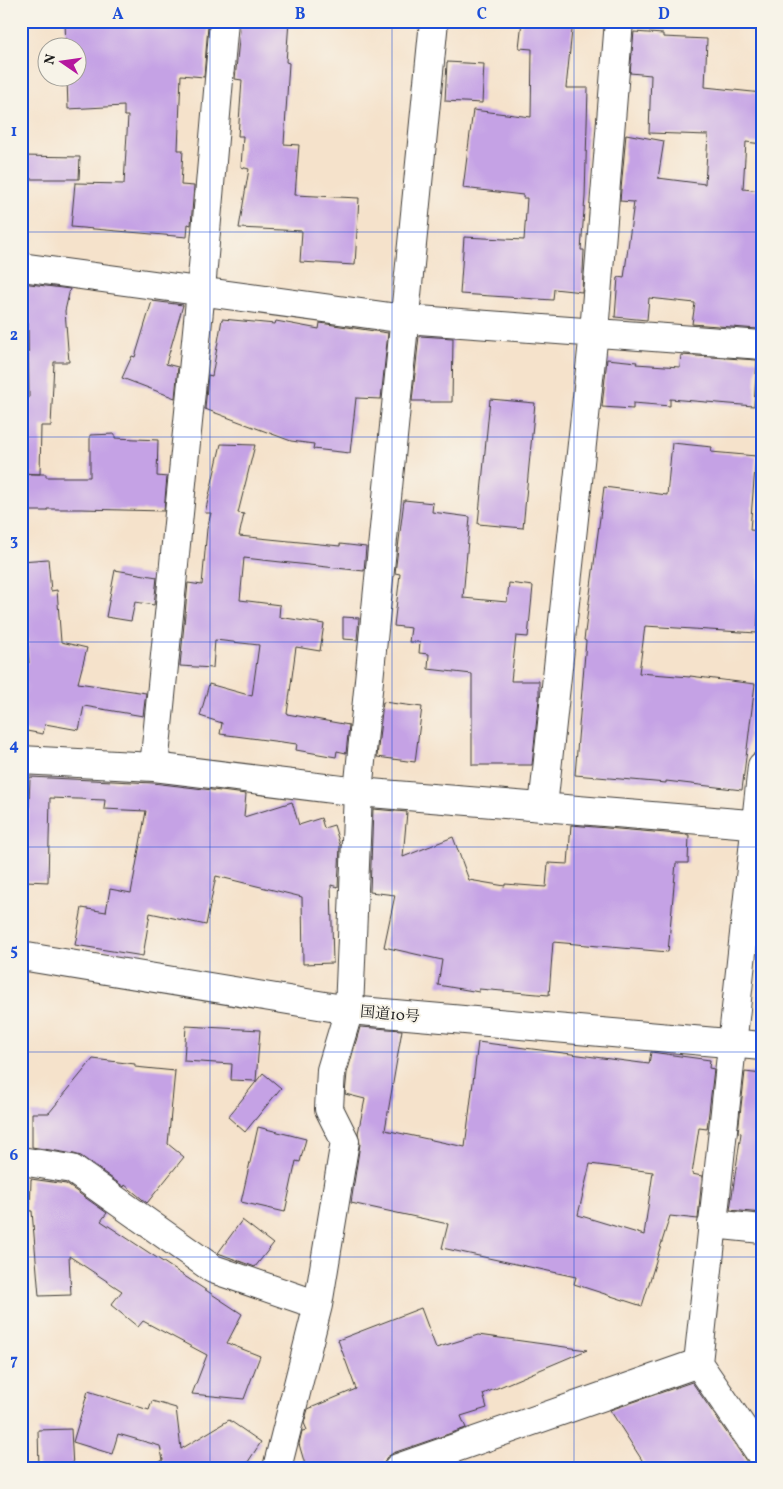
<svg xmlns="http://www.w3.org/2000/svg" width="783" height="1489" font-family="Vollkorn,'Noto Serif JP',serif">
	<style>
		.building { fill: #c5a2e5; fill-rule: evenodd }
		.lines { fill: none; stroke-linecap: round; stroke-linejoin: round }
		.street-casing { stroke: #3d3a36; stroke-width: 30 }
		.secondary-casing { stroke: #3d3a36; stroke-width: 30 }
		.highway-casing { stroke: #3d3a36; stroke-width: 30 }
		.street { stroke: #fff; stroke-width: 28 }
		.secondary { stroke: #fff; stroke-width: 28 }
		.highway { stroke: #fff; stroke-width: 28 }
		.grid { fill: none; stroke: #1d4ed8; stroke-width: 1; stroke-opacity: 0.55 }
		.labels { text-anchor: middle; stroke-width: 4; stroke-linejoin: round; paint-order: stroke }
		.street-label { font-size: 15px; fill: #1c1c1c; stroke: #f7f3e8 }
		.neatline { fill: none; stroke: #1d4ed8; stroke-width: 2 }
		.grid-label { font-size: 16px; text-anchor: middle; font-weight: bold; fill: #1d4ed8 }
	</style>
	<rect width="100%" height="100%" fill="#f7f3e8"/>
	<filter id="ink" filterUnits="userSpaceOnUse"><feTurbulence type="fractalNoise" baseFrequency=".02" numOctaves="2"/><feDisplacementMap in="SourceGraphic" scale="10" xChannelSelector="R" yChannelSelector="G"/><feConvolveMatrix kernelMatrix="1 2 1 2 8 2 1 2 1" color-interpolation-filters="sRGB"/></filter>
	<filter id="wash" filterUnits="userSpaceOnUse"><feTurbulence type="fractalNoise" baseFrequency=".0096" numOctaves="4" result="noise"/><feDisplacementMap in="SourceGraphic" scale="20" xChannelSelector="R" yChannelSelector="G"/><feGaussianBlur stdDeviation="1.12" result="paint"/><feColorMatrix in="noise" values="0 0 0 0 0 0 0 0 0 0 0 0 0 0 0 0 0 1.4 0 .05"/><feComposite in="paint" operator="in"/></filter>
	<g filter="url(#wash)">
		<rect width="100%" height="100%" fill="#f5e2cb"/>
		<g id="blocks">
			<path class="building" d="M65 21H155L208 26 204 77 181 75 178 150H183L181 185 194 186 191 225 188 224 187 237 71 227 75 183 124 184 128 116H124V106L68 109 67 78H78V48H66Z
				M241 21H289L286 62 289 63 284 144 299 145 295 195 359 198 355 265 300 262 302 231 239 228 249 169 241 167 243 136H238L242 80 235 79Z
				M522 21H573L566 88H588L585 197 581 250H584L582 292 554 289 553 300 460 294 464 237 524 240 527 198H523V195L463 188 473 110 531 117 532 49 519 48Z
				M634 32 663 34V37L707 39 705 87 762 93V144L746 142 743 189 762 191V298L758 329 692 324 695 303 649 298 647 320 615 317 618 277 624 278 634 202 620 201 626 134 664 141 658 178 705 184 708 135 649 133 651 75 630 73Z
				M447 62 484 64 482 103 445 101Z
				M21 156 80 157 79 179H21Z
				M22 283 70 289 65 311 69 362H54L51 426H41L40 474 21 473V398H29L28 323 21 322Z
				M152 301 183 305 166 364 178 367 175 398 122 378 132 356 135 357Z
				M222 319 275 324 276 321 319 329 320 323 388 333 381 399 356 398 350 453 313 449 314 444 291 441 205 409 208 375 212 376Z
				M419 336 453 338 452 402H425V401H412Z
				M681 355 757 360 754 406 670 399V406L633 403V409L602 407 607 359 637 362 636 364 680 367Z
				M490 399 535 403 523 528 478 524Z
				M115 434V438L158 440 157 476 167 477 164 511 81 509H47V511H21V474H46V477H90V435Z
				M672 443 712 447 711 452 756 456 750 530 760 531 758 583H760L757 633 645 626 639 673 690 677V676L755 684 742 790 666 781V783L575 775 586 641 584 640 604 487 667 495Z
				M221 444 255 445 238 513 244 514 239 536 340 546V544L366 547 364 571 244 558 240 600 280 605 279 617 324 624 320 651 296 647 287 714 349 725 346 753 337 751 336 757 296 750 297 744 220 734 222 723 200 716 209 684 252 696 259 645 215 640 213 668 180 666 188 583 202 585 207 529 211 513H205Z
				M404 500 433 503 432 512 470 517 463 598 507 602 509 583 533 586 528 637 516 636 511 681H539V699L532 765H472V674L428 669 429 654 419 653 420 642H409L411 628 394 626 400 574 395 573Z
				M48 559 51 591 57 590 61 642 87 648 78 683 146 693 143 716 84 706 79 730 45 724 43 734 21 730V661L29 663 21 561Z
				M115 570 157 577 154 605 135 602 131 621 106 617Z
				M343 617 359 618 357 640 343 639Z
				M383 702 422 707 415 762 377 757Z
				M30 777 153 783 246 794 244 817 292 802 299 825 321 818 324 828 334 825 340 845 338 887 331 885 333 963 303 964 302 897 216 876 206 925 150 913 143 956 75 945 82 908 106 912 110 889 131 893 146 811 104 809 105 800 50 798 48 882 26 881Z
				M373 809 407 812 403 857 453 837 469 880 505 886V884L546 887 548 863 568 864 571 825 689 835 688 863H676L668 952 553 942 549 995 479 989V992L438 985 442 960 384 947 395 895 370 892Z
				M186 1026 260 1030 256 1081 231 1080 232 1064 184 1061Z
				M360 1027 402 1030 385 1130 465 1147 478 1042 649 1064 651 1052 710 1060 709 1068 714 1069 707 1129 699 1128 692 1174 702 1176 698 1219 670 1216 642 1306 574 1284 576 1277 442 1248 448 1224 351 1203 360 1144 358 1133 365 1099 345 1094 347 1073ZM590 1164 653 1172 644 1235 578 1215Z
				M93 1059 135 1064V1067L175 1071 168 1144 184 1157 147 1203 125 1185 124 1187 81 1156 74 1154 32 1147V1113H49Z
				M745 1072 762 1074V1213L730 1210 741 1133 738 1132Z
				M263 1073 281 1088 245 1132 228 1117Z
				M258 1127 306 1139 300 1162 296 1161 285 1212 241 1202Z
				M31 1179 66 1184 107 1213 101 1221 242 1314 227 1343 260 1356 244 1399 192 1394 207 1355 143 1321 138 1327 111 1305 122 1291 69 1256 71 1295 39 1296 32 1211H30Z
				M242 1220 273 1244 255 1267 218 1253Z
				M421 1308 436 1348 478 1335 587 1350 483 1394 487 1408 461 1416 466 1428 393 1453 386 1458 383 1468H306L299 1444 302 1431 307 1430 304 1423 308 1409 356 1389 338 1340Z
				M692 1382 749 1465 752 1468H647L610 1410Z
				M88 1391 149 1410 152 1401 176 1408 181 1449 229 1420 261 1442 244 1468H150L163 1460 160 1446 118 1434 112 1454 73 1442Z
				M71 1429 73 1468H39L38 1430Z"/>
		</g>
	</g>
	<g filter="url(#ink)">
		<use href="#blocks" fill-opacity="0" stroke="#3d3a36" stroke-width="1"/>
		<g class="lines">
			<defs>
				<path id="street" d="M21 267 405 319 762 345
					M21 760 154 767 358 792 762 825
					M762 766 698 1363 762 1456
					M154 767 201 290 224 21
					M543 807 594 332 619 21
					M21 1161 72 1169 213 1269 318 1305
					M712 1224 762 1229
					M277 1468 318 1305 345 1141 329 1109 331 1070 349 1010 358 792 434 21"/>
				<path id="secondary" d="M398 1468 698 1363"/>
				<path id="highway" d="M21 956 349 1010 762 1046"/>
			</defs>
			<use href="#street" class="street-casing"/>
			<use href="#secondary" class="secondary-casing"/>
			<use href="#highway" class="highway-casing"/>
			<use href="#street" class="street"/>
			<use href="#secondary" class="secondary"/>
			<use href="#highway" class="highway"/>
		</g>
	</g>
	<path class="grid" d="M210 21V1468M392 21V1468M574 21V1468M21 232H762M21 437H762M21 642H762M21 847H762M21 1052H762M21 1257H762"/>
	<g class="labels">
		<g class="street-label">
			<text transform="translate(390 1014) rotate(5)" y="5">国道10号</text>
		</g>
	</g>
	<rect width="783" height="1489" fill="none" stroke="#f7f3e8" stroke-width="55"/>
	<g transform="translate(62 62) rotate(283)"><circle r="24" fill="#f7f3e8" stroke="#9f9d96"/>
	<path d="M0-4L9 19L0 12L-9 19Z" fill="#b5179e"/>
	<text y="-8" font-size="14" font-weight="bold" text-anchor="middle" fill="#1c1c1c">N</text>
	</g>
	<rect x="28" y="28" width="728" height="1434" class="neatline"/>
	<g class="grid-label">
		<text x="118" y="19">A</text>
		<text x="300" y="19">B</text>
		<text x="482" y="19">C</text>
		<text x="664" y="19">D</text>
		<text x="14" y="136">1</text>
		<text x="14" y="340">2</text>
		<text x="14" y="545">3</text>
		<text x="14" y="750">4</text>
		<text x="14" y="955">5</text>
		<text x="14" y="1160">6</text>
		<text x="14" y="1365">7</text>
	</g>
</svg>
